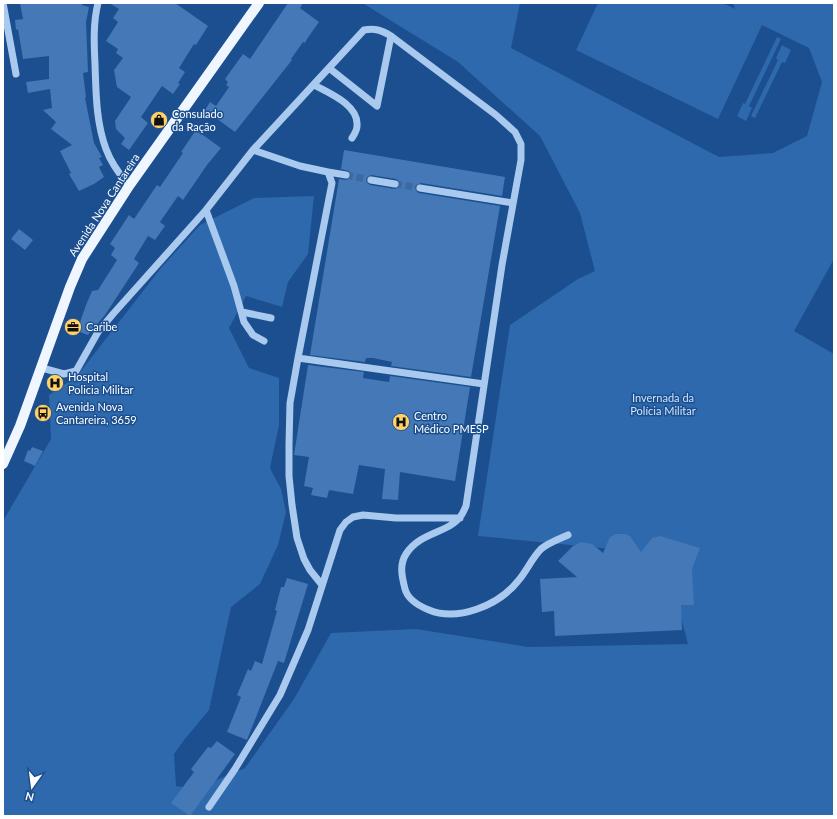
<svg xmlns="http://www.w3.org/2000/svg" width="837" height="819" font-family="Lato,sans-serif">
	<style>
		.green { fill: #2e69ad }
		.building { fill: #4478b7; fill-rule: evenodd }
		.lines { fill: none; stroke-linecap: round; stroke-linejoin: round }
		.minor-tunnel { stroke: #3d69a0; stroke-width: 7; stroke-dasharray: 7 3.5; stroke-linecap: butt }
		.minor { stroke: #a9c9ee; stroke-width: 7 }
		.major { stroke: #f0f6ff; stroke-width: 10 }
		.labels { text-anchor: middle; stroke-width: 3; stroke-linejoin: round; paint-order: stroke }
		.poi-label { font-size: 11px; fill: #fff; stroke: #1b4f8f; text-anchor: start }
		.street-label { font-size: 11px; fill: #fff; stroke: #1b4f8f }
		.park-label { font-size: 11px; fill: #cfe3fa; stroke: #1b4f8f }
	</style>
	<rect width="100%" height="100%" fill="#1b4f8f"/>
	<path class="green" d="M364 3H520L511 48 719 157 773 153 807 136 822 82 809 48 762 25 718 119 576 50 598 3H723L735 9 733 3H834V259L794 331 834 354V816H3V521L51 439 49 395 77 376 161 268 200 225 254 198 314 196 308 254 288 282 282 307 246 296 229 328 249 368 279 378V425L270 468 281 489 286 512 278 545 260 584 231 607 209 710 184 740 174 754 176 786 195 789 245 768 294 699 331 633 416 629 528 647 688 644 664 554 478 536 510 325 578 279 595 271 580 213 540 136 458 62 364 4Z
		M777 37 781 39 749 106 752 108 746 121 737 116 743 103 745 104Z
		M782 45 791 50 785 63 782 62 755 118 751 116 778 60 776 58Z"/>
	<path class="building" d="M20 3H82V5L89 7 86 22 88 72 83 73 86 97 85 98 94 143 102 157 99 158 103 165 99 167 104 177 94 184 79 191 69 174 71 173 60 151 72 145 51 129 56 122 43 110 52 108 50 89 28 93 26 82 49 79V56L23 59 18 29 16 30 15 20 23 19Z
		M109 3H175L208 26 196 45 194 44 179 68 185 72 178 83 180 84 173 94 162 86 141 117 148 123 129 150 121 144 125 138 116 129 115 121 131 97 117 87 114 70 123 58 116 53 118 49 106 41 118 22 113 18 119 9Z
		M288 3H303L300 8 319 22 307 39 305 43 303 42 291 59 292 60 235 132 205 110 210 102 216 106 229 87 226 85 228 82 225 79 243 54 250 59Z
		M196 130 221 148 207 165 183 200 178 196 160 222 165 226 155 240 148 236 134 259 139 263 105 315 88 335 77 331 86 305 92 291 98 290 117 260 111 255 115 248 110 244 129 215 134 219 157 185 160 187 183 153 181 152Z
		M344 150 505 177 502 196 421 183 416 185 415 188 417 192 419 193 500 206 471 377 391 366 392 362 373 358H366L365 362 310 355 339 179 347 180 351 175 349 171 341 169ZM371 175 396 179 400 182V185L397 188 395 189 370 185 366 182V180L367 177Z
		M19 229 33 240 25 250 11 239Z
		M308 365 364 372 363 378 389 382 390 376 470 387 455 481 400 472 398 500 382 499 385 469 359 465 353 494 329 490 327 498 311 495 313 488 304 486 309 457 294 455Z
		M32 447 43 451 35 466 24 461 28 450 30 451Z
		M616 534H625L630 536 641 552 652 538 660 536 700 548 692 569 694 605H681L682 630 555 636 554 611 542 612 540 579 577 577 558 561 573 546 581 542 592 544 603 553 610 537Z
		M287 578 308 584 284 663 278 661 247 740 227 732 241 697 237 695 248 669 251 671 255 661 262 664 277 611 275 610 281 587H284Z
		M217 741 235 754 190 816 171 803 194 772 191 769 208 747 211 748Z"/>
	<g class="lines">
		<path class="minor-tunnel" d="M346 175 371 180
			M395 184 420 188"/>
		<path class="minor" d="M3 3 16 74
			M98 3C93 23 94 44 95 64 96 93 96 122 106 149 111 163 120 175 129 186
			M329 68 377 106 391 36
			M314 85C329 93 359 105 357 126 357 130 354 135 352 138
			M253 150 300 166 328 172 332 183 298 358 290 403 289 444V476L292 505 297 538 304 559 310 570 322 585
			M328 172 346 175
			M371 180 395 184
			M420 188 513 203
			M206 210 234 286 244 322 253 335 264 341
			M242 312 271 318
			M298 358 484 384
			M42 368 64 374 76 371 98 332 113 314 206 210 253 150 364 30C375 28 381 30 391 36L496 115 515 132 521 144V160L502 265 466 506C464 510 463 514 460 517 448 533 420 532 406 554 399 565 402 577 405 589 408 600 419 606 429 610 458 622 499 605 518 581 526 572 532 558 541 549 548 543 559 539 568 535
			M209 807 235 769 280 695 308 630 340 530 346 522 353 517 363 515 396 518H460"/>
		<path class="major" d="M3 464 20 426 70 287 82 259 129 186 259 3"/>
	</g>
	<defs>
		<symbol id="shop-disc" viewBox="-11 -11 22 22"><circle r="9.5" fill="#ffd166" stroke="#1b4f8f"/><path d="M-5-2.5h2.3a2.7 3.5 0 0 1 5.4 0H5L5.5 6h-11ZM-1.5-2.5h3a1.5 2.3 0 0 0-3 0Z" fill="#111"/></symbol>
		<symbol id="office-disc" viewBox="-11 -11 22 22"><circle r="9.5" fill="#ffd166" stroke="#1b4f8f"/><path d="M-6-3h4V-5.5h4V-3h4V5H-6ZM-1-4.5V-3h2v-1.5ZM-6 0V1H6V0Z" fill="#111"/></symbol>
		<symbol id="hospital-disc" viewBox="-11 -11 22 22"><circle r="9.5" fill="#ffd166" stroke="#1b4f8f"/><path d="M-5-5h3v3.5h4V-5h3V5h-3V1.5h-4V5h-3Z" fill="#111"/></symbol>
		<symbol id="bus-disc" viewBox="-11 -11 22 22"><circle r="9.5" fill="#ffd166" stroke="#1b4f8f"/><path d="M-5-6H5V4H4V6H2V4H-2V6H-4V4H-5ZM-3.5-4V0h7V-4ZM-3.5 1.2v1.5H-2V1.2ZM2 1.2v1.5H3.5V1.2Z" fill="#111"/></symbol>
	</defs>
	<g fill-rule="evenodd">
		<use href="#shop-disc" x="149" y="110" width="20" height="20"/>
		<use href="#office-disc" x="63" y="317" width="20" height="20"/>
		<use href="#hospital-disc" x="45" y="373" width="20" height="20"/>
		<use href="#bus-disc" x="33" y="403" width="20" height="20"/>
		<use href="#hospital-disc" x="391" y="412" width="20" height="20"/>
	</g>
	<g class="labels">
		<g class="poi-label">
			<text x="172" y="118">Consulado<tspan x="172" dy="13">da Ração</tspan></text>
			<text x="86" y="331">Caribe</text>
			<text x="68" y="381">Hospital<tspan x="68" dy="13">Policia Militar</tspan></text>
			<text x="56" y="411">Avenida Nova<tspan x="56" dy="13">Cantareira, 3659</tspan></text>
			<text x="414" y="420">Centro<tspan x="414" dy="13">Médico PMESP</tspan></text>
		</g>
		<g class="street-label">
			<text transform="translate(104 205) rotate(-57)" y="4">Avenida Nova Cantareira</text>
		</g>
		<g class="park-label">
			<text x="663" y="402">Invernada da<tspan x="663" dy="13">Polícia Militar</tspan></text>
		</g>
	</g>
	<rect width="837" height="819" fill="none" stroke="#ffffff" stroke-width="8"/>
	<g transform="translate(32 787) rotate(194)" stroke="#1b4f8f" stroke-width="3" paint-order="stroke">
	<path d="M0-3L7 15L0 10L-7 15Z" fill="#ffffff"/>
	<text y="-6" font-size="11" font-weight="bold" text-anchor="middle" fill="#ffffff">N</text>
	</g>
</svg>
